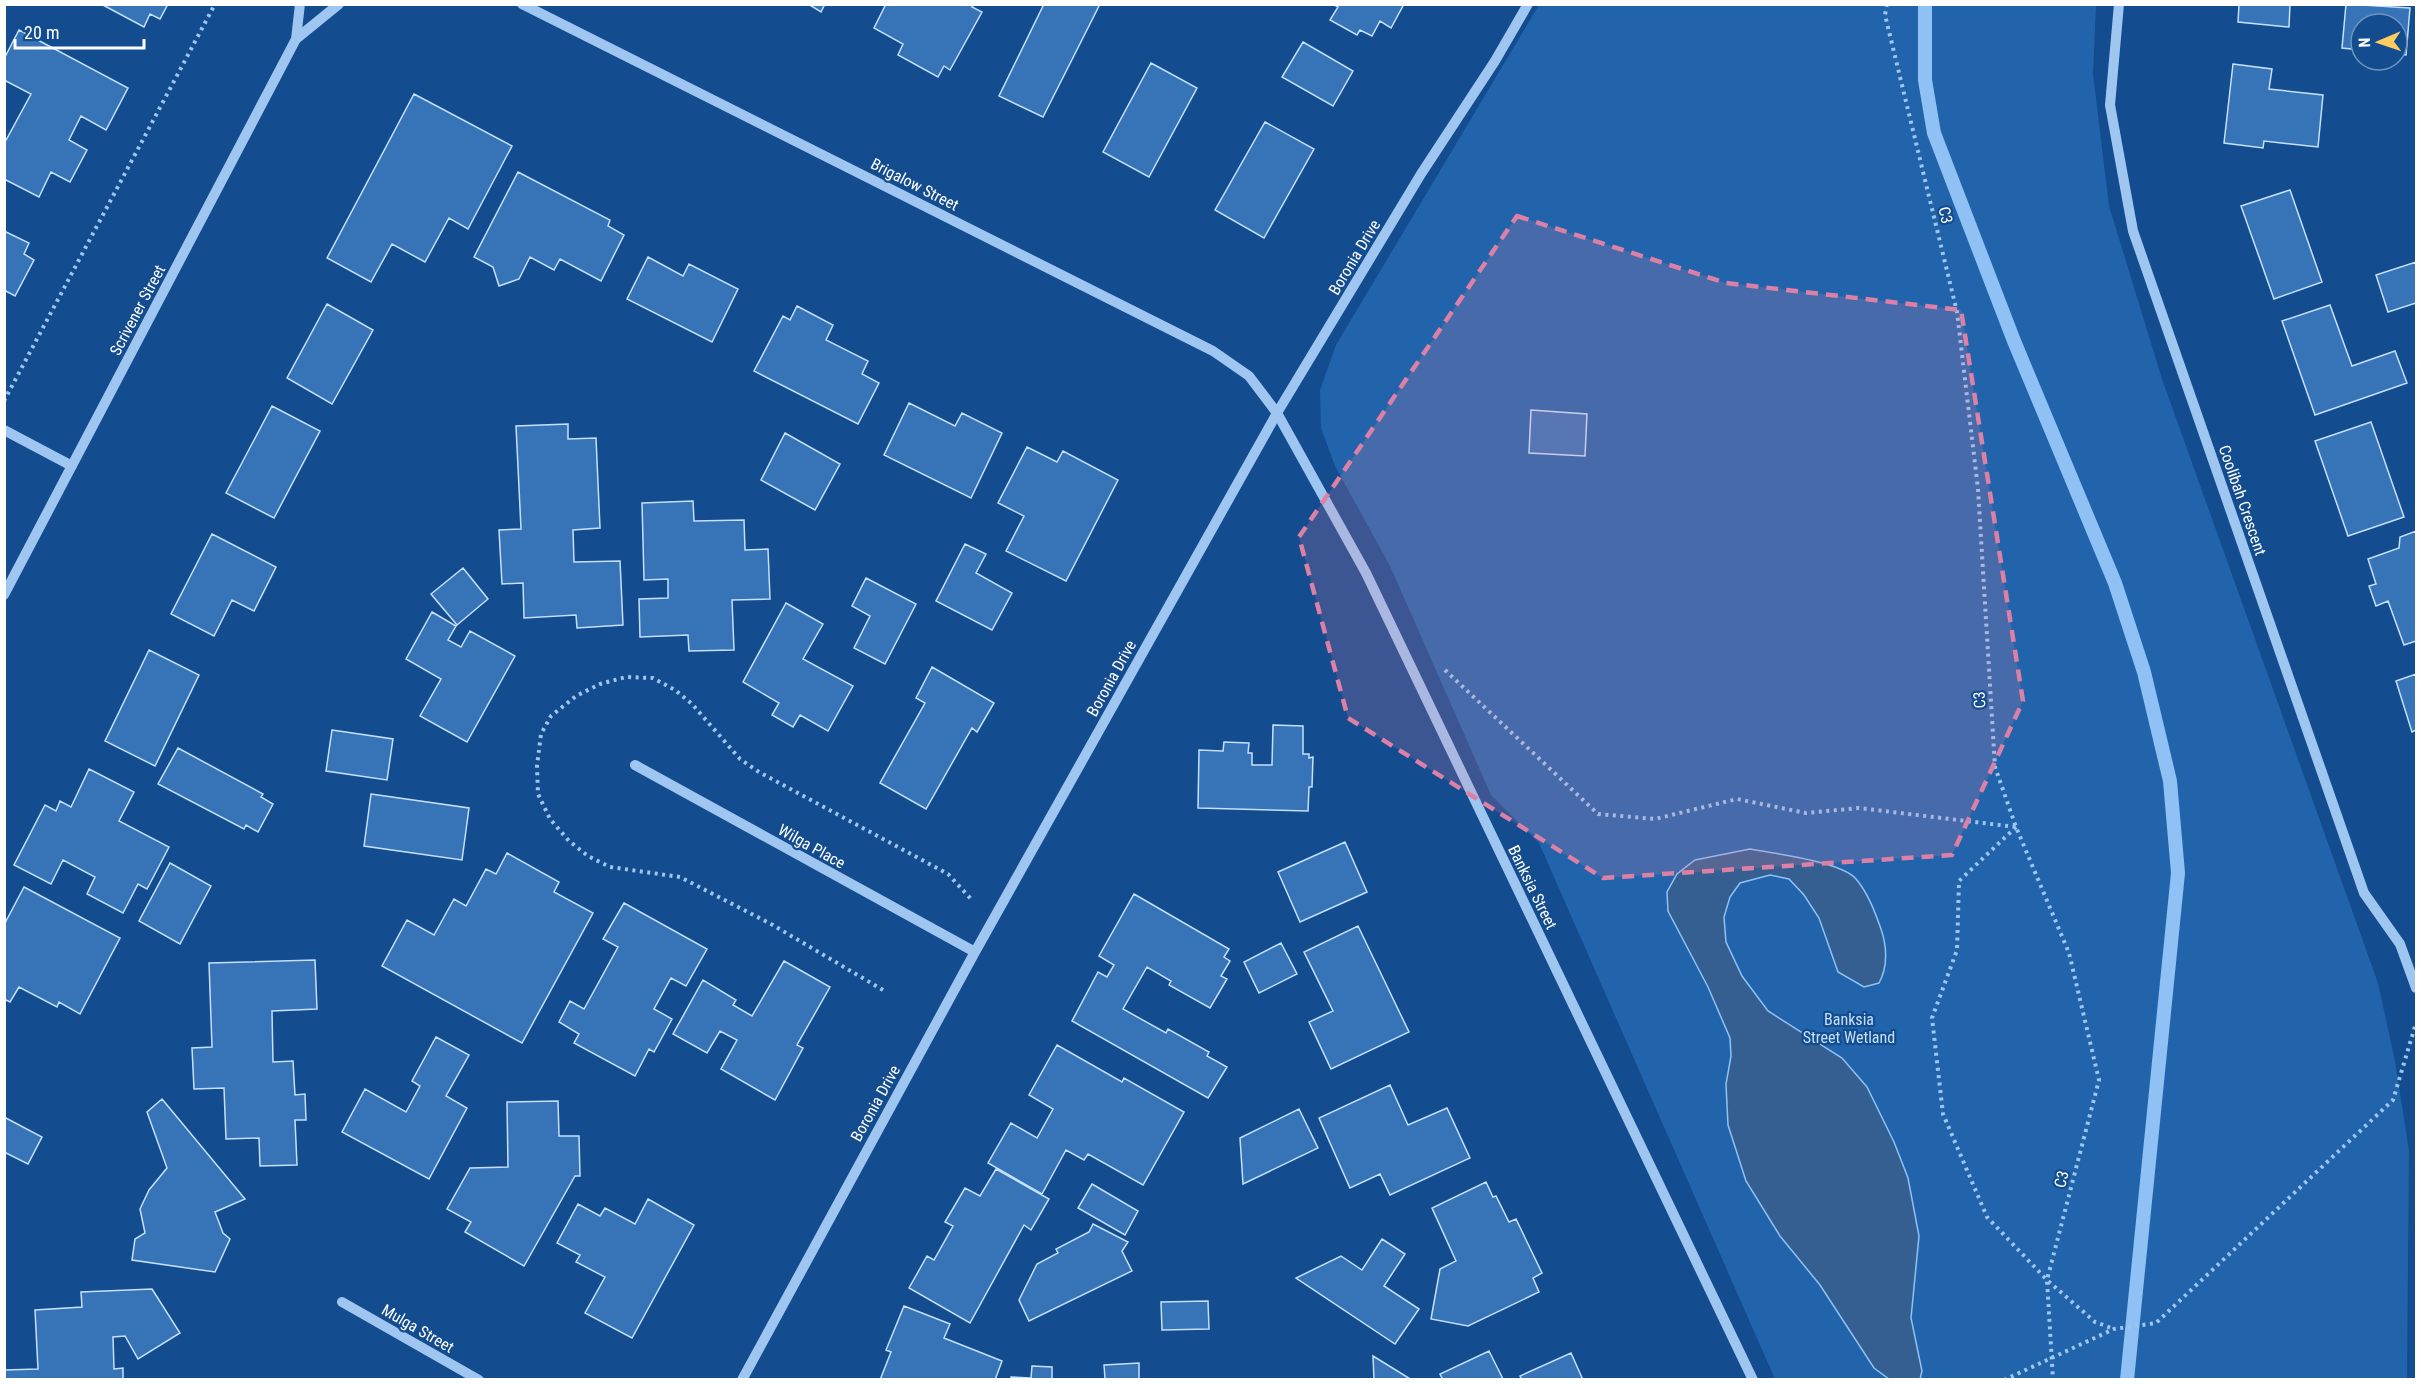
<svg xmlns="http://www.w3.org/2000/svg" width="2421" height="1384" font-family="'Roboto Condensed',sans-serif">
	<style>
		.green { fill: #2264ac }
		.water { fill: #355f90; stroke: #90c1f4; stroke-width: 1.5 }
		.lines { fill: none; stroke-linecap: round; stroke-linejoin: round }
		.stream { stroke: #90c1f4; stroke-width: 14 }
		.building { fill: #3774b7; stroke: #c5e0fc; stroke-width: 1.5 }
		.path { stroke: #9ec6f1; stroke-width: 4; stroke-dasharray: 3 4.5; stroke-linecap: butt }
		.minor { stroke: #9ec6f1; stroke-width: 10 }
		.marked { fill: #dd80a5; fill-opacity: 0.2; stroke: #dd80a5; stroke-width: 4.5; stroke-dasharray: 12 8; stroke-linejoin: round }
		.labels { text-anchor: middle; stroke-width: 4.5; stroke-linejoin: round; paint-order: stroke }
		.street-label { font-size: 16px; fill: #fff; stroke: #134c8f }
		.park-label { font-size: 16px; fill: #c5e0fc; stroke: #134c8f }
	</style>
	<rect width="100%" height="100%" fill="#134c8f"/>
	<path class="green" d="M1539 5H2096L2093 74 2109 206 2162 379 2378 983 2395 1061 2409 1151 2407 1379H1775L1539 843 1491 795 1390 566 1335 466 1321 428 1320 390 1336 345Z"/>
	<path class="water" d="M1750 849C1773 853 1842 862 1856 879 1868 893 1875 912 1881 929 1887 946 1888 967 1879 983L1864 987 1838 972 1819 918 1804 895 1789 879 1770 875 1740 883 1730 897 1724 917 1726 942 1742 976 1768 1011 1842 1058 1867 1087 1894 1142 1908 1178 1919 1236 1911 1318 1922 1371 1920 1379H1889L1874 1368 1820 1285 1780 1236 1746 1181 1728 1125 1726 1084 1731 1056 1730 1038 1708 987 1668 911 1667 892 1677 874 1695 860Z"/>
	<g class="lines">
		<path class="stream" d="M1925 4V80L1934 133 2014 341 2115 583 2144 672 2170 781 2178 873 2127 1380"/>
	</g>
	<path class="building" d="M101 4H168L160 19 150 14 144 27Z
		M808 4H825L821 12Z
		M886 4H974L972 7 982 12 950 70 944 66 938 77 898 55 903 44 874 28Z
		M1044 4H1100L1043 117 999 96Z
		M1333 4H1404L1391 28 1380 21 1372 36 1360 30 1357 35 1330 20 1338 7Z
		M2239 4H2290L2289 27 2238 22Z
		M2346 4 2410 8 2406 55 2397 54V24H2361V50L2342 48Z
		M19 30 128 88 106 130 81 116 69 140 87 150 70 182 51 172 39 197 4 179V144L31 94 4 80V59Z
		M1303 42 1353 71 1333 106 1282 77Z
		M1151 63 1197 88 1149 177 1103 152Z
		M2233 64 2272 69 2269 89 2323 95 2318 147 2264 141 2263 148 2224 143Z
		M414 94 512 146 468 229 449 218 425 262 392 244 371 282 327 258Z
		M1265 122 1314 149 1264 238 1215 210Z
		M518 172 610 220 608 226 624 235 601 281 560 259 554 270 530 257 519 279 499 286 493 267 474 257Z
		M2290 190 2322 282 2274 299 2241 206Z
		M4 231 29 243 24 254 34 260 15 296 4 290Z
		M648 257 683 276 689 264 738 289 712 342 627 299Z
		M2416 262V303L2388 312 2376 275Z
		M327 304 373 330 332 404 287 378Z
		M2330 305 2352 366 2395 351 2407 383 2315 415 2282 321Z
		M797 306 833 325 826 340 868 361 862 374 879 383 858 424 754 371 783 316 790 320Z
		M909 403 955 426 962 413 1002 433 971 498 884 455Z
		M272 406 320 431 274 518 226 493Z
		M1531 410 1587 414 1585 456 1529 453Z
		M2371 422 2404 517 2348 536 2315 441Z
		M568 424V439L596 438 600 528 573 530 574 562 620 561 623 625 577 628 576 615 524 618 523 583 502 584 499 530 521 529 516 426Z
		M785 433 840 464 815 510 761 480Z
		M1027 447 1057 462 1063 451 1118 480 1066 581 1006 551 1024 516 998 503Z
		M693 501 694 521 744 520 745 550 768 549 770 599 732 600 734 650 689 651 688 635 640 637 639 599 668 598V579L644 580 642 503Z
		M2416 531V641L2404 645 2388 601 2376 606 2369 586 2376 584 2368 559 2399 548 2400 537Z
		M212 534 276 567 254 611 232 600 214 636 171 614Z
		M965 544 986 554 976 573 1012 593 992 630 936 601Z
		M463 568 488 599 457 625 431 594Z
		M866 578 916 604 885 664 854 648 870 616 852 606Z
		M786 603 823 624 803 659 853 686 828 731 800 715 793 727 772 715 779 703 743 682Z
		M432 612 456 626 448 640 461 647 470 631 515 656 467 742 420 716 441 679 406 659Z
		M149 650 199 675 155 766 105 741Z
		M932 667 994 703 977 732 972 728 926 809 880 783 925 703 916 698Z
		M2416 674V730L2412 732 2396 681Z
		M1273 725 1303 726V754H1309V758L1313 757 1312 787H1309L1308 811 1198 808 1199 750 1223 751 1224 742 1249 743 1248 753H1252V765H1272Z
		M332 730 393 739 387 780 326 771Z
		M178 748 263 794 261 797 273 804 258 832 246 825 244 829 158 784Z
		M89 769 134 792 119 821 169 847 147 889 138 884 123 913 87 894 95 877 63 860 51 884 14 865 45 805 56 811 60 801 71 807Z
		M371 794 469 808 462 860 364 846Z
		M1345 842 1367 892 1300 922 1278 872Z
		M507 853 559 882 554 892 593 913 522 1043 382 966 407 920 434 935 454 899 466 906 486 869 496 874Z
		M170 863 211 886 180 944 139 921Z
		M24 887 120 938 80 1014 59 1002 57 1007 19 987 10 1002 4 999V925Z
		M1134 894 1229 949 1224 957 1230 961 1221 976 1227 979 1210 1008 1169 985 1171 981 1147 967 1123 1009 1166 1033 1168 1029 1209 1052 1207 1056 1227 1067 1208 1098 1072 1021 1098 972 1107 977 1114 965 1099 956Z
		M624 903 707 949 686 986 671 978 654 1009 672 1019 654 1052 649 1049 635 1076 574 1043 579 1034 559 1022 570 1001 584 1009 618 947 603 939Z
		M1358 926 1409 1032 1331 1069 1309 1022 1333 1011 1304 952Z
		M1281 943 1297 974 1259 993 1244 962Z
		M315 960 317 1009 272 1011 273 1062 293 1061 295 1095 305 1094 306 1120H295L297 1165 260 1166 259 1138 226 1139 224 1088 194 1089 192 1048 212 1047 209 963Z
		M784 961 830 987 797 1045 803 1048 775 1100 721 1069 737 1040 720 1031 707 1053 673 1034 703 980 736 1000 733 1005 752 1016Z
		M436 1037 469 1055 446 1096 467 1108 429 1179 342 1132 365 1089 406 1112 420 1086 412 1081Z
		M1057 1045 1122 1082 1124 1078 1184 1112 1143 1185 1088 1154 1084 1160 1066 1150 1042 1194 988 1163 1011 1123 1037 1138 1053 1109 1029 1095Z
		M1390 1085 1408 1125 1447 1108 1470 1158 1390 1195 1380 1174 1350 1188 1319 1118Z
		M162 1099 245 1199 215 1212 223 1233 230 1239 215 1272 132 1260 135 1239 145 1233 140 1209 149 1190 167 1168 147 1112Z
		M558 1101 559 1136H579L580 1176H575L524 1266 465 1232 471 1222 447 1209 470 1168 508 1167 507 1102Z
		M1299 1109 1318 1148 1243 1184 1240 1138Z
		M4 1117 42 1137 28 1164 4 1152Z
		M996 1169 1049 1199 1031 1230 1024 1225 970 1323 909 1288 927 1256 934 1260 953 1226 945 1222 965 1188 980 1196Z
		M1486 1182 1493 1197 1496 1196 1509 1222 1516 1219 1542 1273 1533 1278 1539 1292 1468 1326 1431 1319 1440 1269 1456 1261 1432 1208Z
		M1092 1184 1138 1211 1125 1235 1078 1208Z
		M648 1199 694 1225 632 1338 585 1313 605 1277 576 1262 580 1255 557 1243 578 1204 600 1216 605 1208 635 1224Z
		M1093 1224 1128 1242 1122 1251 1132 1271 1029 1321 1019 1300 1037 1264 1058 1253 1056 1249 1089 1232Z
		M1382 1239 1405 1254 1384 1286 1419 1309 1395 1344 1296 1278 1341 1256 1362 1270Z
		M152 1289 180 1333 138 1359 125 1336 113 1337 114 1369 123 1368V1380H4V1370L38 1369 35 1310 82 1307 81 1292Z
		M1208 1301 1209 1329 1162 1330 1161 1302Z
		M904 1306 950 1324 944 1338 1002 1361 995 1380H880L891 1352 886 1350Z
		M1489 1351 1503 1379 1443 1380 1440 1374Z
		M1571 1353 1583 1380H1522L1520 1376Z
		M1373 1356 1412 1380H1374Z
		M1139 1363V1380H1096L1105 1379 1104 1365Z
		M1032 1366 1052 1367V1380H1011V1377L1031 1378Z"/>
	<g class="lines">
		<path class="path" d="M1887 4 1885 15 1957 312 1978 489 1995 767 2016 827 2069 953 2099 1080 2047 1280 2053 1380
			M4 401 215 4
			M1445 670 1598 814 1655 819 1737 799 1806 813 1859 808 2016 827
			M2016 827 1959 881 1957 950 1932 1018 1943 1114 1987 1217 2047 1280 2095 1322 2114 1329
			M883 990 771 924 680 877 610 867 588 856 569 841 550 819 538 794 537 766 541 734 551 716 576 696 600 684 626 677 653 678 675 690 692 704 740 759 759 772 948 874 973 901
			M2004 1380 2114 1329 2156 1323 2393 1100 2416 1023"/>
		<path class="minor" d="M522 4 1213 351 1249 376 1277 413 1366 573 1753 1380
			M2119 4 2110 105 2133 231 2364 893 2400 944 2416 988
			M296 39 339 4
			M4 430 72 466
			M4 595 296 39 300 4
			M635 765 975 952
			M342 1302 479 1380
			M742 1380 975 952 1277 413 1421 174 1495 61 1528 4"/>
	</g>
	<path class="marked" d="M1517 216 1726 283 1961 310 2023 701 1952 855 1603 878 1348 718 1299 537Z"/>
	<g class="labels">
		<g class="street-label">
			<text transform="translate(915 184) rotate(27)" y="6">Brigalow Street</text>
			<text transform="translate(1946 215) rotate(76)" y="6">C3</text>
			<text transform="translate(1354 257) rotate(-59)" y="6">Boronia Drive</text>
			<text transform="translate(137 310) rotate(-62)" y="6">Scrivener Street</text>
			<text transform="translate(2243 500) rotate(71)" y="6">Coolibah Crescent</text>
			<text transform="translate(1111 678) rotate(-61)" y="6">Boronia Drive</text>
			<text transform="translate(1979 700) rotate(-94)" y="6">C3</text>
			<text transform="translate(812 846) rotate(29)" y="6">Wilga Place</text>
			<text transform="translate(1533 887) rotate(64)" y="6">Banksia Street</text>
			<text transform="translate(875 1103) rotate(-61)" y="6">Boronia Drive</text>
			<text transform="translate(2061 1179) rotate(-76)" y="6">C3</text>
			<text transform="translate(418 1328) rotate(30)" y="6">Mulga Street</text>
		</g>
		<g class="park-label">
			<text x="1849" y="1025">Banksia<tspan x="1849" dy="18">Street Wetland</tspan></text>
		</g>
	</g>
	<rect width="2421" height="1384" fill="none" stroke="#ffffff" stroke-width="12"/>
	<g transform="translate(2379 42) rotate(268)"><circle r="28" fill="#134c8f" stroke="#7194bc" stroke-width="1.5"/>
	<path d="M0-4.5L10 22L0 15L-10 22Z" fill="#ffcd5f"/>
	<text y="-9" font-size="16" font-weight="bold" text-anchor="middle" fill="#ffffff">N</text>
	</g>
	<path d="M15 39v9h129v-9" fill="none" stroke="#ffffff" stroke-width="3"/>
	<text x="24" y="39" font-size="18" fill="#ffffff" stroke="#134c8f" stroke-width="4.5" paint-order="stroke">20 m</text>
</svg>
